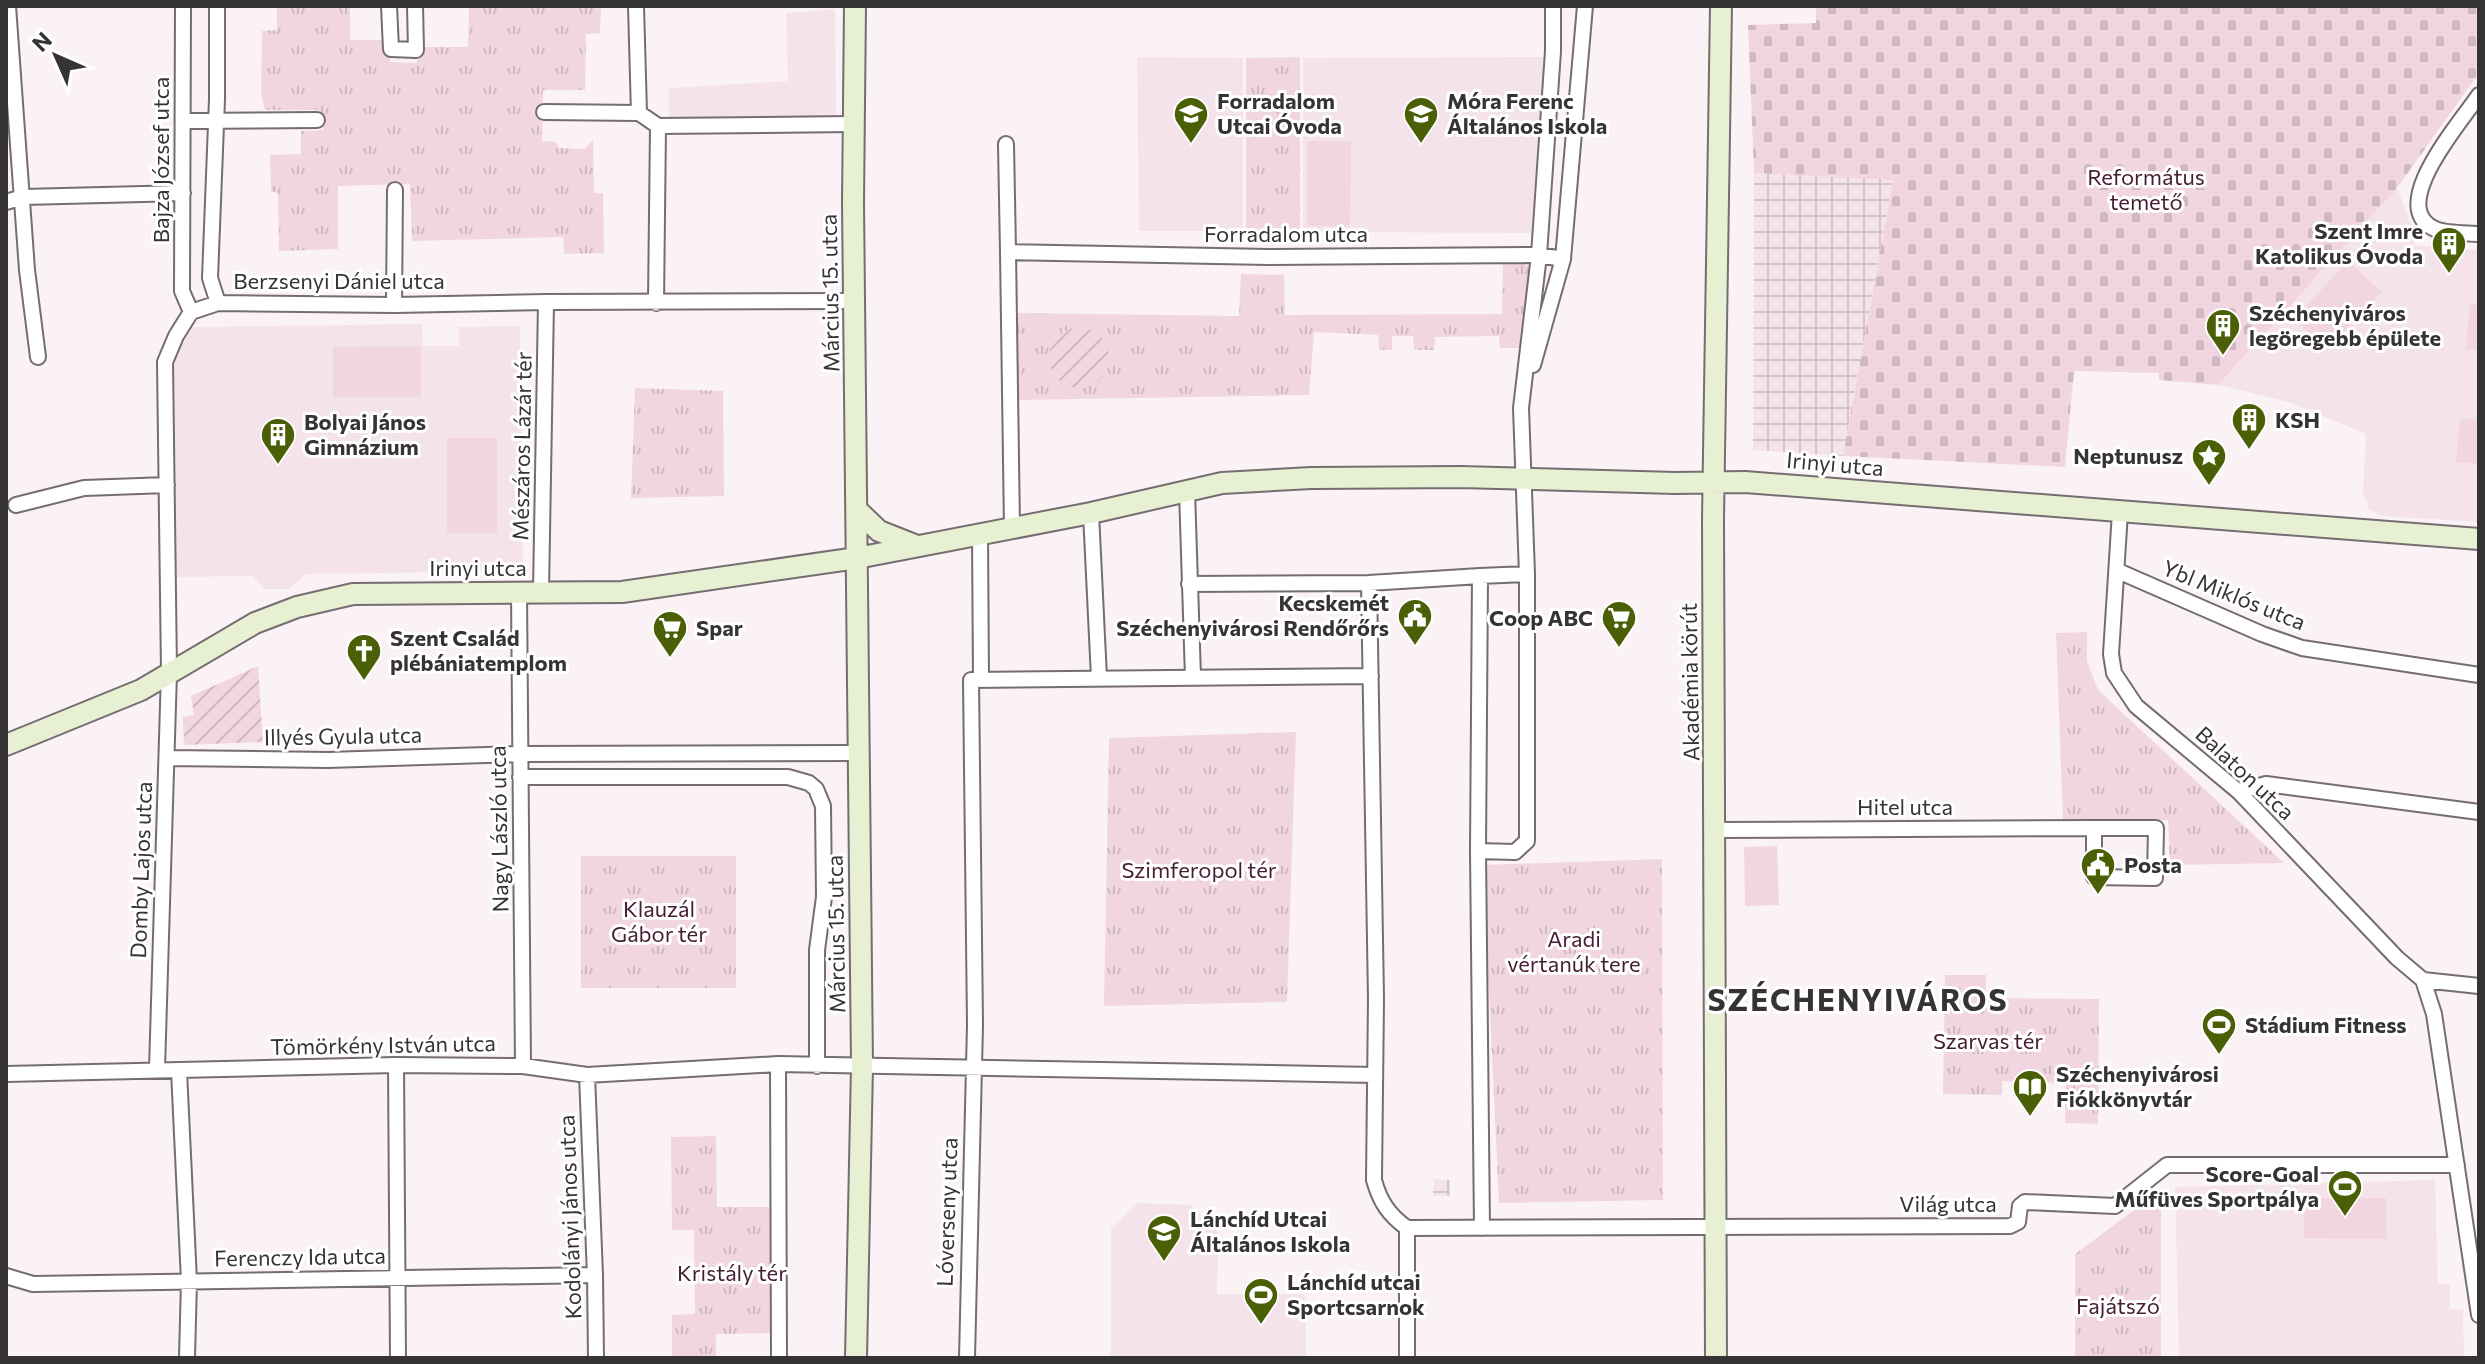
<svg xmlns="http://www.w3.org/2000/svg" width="2485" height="1364" font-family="Commissioner,sans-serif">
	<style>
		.built { fill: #f5e3eb }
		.industrial { fill: url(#industrial-grid) }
		.grass { fill: url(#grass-tufts) }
		.cemetery { fill: url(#cemetery-stones) }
		.garden { fill: url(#garden-furrows) }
		.pitch { fill: #f1d6e2 }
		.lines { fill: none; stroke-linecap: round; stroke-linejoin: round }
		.street-casing { stroke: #756d70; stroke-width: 18 }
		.secondary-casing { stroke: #756d70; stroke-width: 24 }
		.street { stroke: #fff; stroke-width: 14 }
		.secondary { stroke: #e8f0d4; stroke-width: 20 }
		.labels { text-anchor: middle; stroke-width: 6; stroke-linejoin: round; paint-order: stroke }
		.poi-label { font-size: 22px; font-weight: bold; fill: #363334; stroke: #fff; text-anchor: start }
		.street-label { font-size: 22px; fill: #363334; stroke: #fff }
		.park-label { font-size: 22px; fill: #451c32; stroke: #fff }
		.district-label { font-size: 30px; font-weight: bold; letter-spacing: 2px; fill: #363334; stroke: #fff }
	</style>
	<defs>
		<pattern id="industrial-grid" width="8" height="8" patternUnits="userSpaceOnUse" patternTransform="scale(2)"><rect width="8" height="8" fill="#f5e3eb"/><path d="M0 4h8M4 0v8" fill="none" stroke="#d3c3ca"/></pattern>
		<pattern id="grass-tufts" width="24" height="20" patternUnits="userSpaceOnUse" patternTransform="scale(2)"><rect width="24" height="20" fill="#f1d6e2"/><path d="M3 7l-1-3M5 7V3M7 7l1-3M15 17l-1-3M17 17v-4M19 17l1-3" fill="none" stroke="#cfb8c2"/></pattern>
		<pattern id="cemetery-stones" width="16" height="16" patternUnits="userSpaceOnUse" patternTransform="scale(2)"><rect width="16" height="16" fill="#f1d6e2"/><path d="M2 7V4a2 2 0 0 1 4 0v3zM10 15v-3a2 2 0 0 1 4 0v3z" fill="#cfb8c2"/></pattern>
		<pattern id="garden-furrows" width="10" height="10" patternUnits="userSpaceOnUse" patternTransform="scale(2)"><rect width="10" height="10" fill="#f1d6e2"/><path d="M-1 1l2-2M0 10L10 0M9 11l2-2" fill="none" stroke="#cfb8c2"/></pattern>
	</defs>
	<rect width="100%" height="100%" fill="#fbf2f6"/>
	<path class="built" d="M835 9 836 117 669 122V88L788 81 786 13Z
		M1137 57 1243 58V231H1139Z
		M1545 57 1531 233 1303 232V58Z
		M2397 188 2415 233V245L2479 250V522L2381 516 2369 509 2363 492 2366 434 2289 402 2218 385Z
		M422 324 423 346H459V327L520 326 523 571 306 574 289 589H264L253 576 173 577 171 363 193 327Z
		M2435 1180 2438 1284H2450V1309H2463L2464 1358H2179L2175 1187Z
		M1138 1203 1191 1205 1218 1232 1217 1294H1305L1306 1358H1111V1228Z"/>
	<path class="industrial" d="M1754 173 1893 179 1843 456 1753 450Z
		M1434 1179 1450 1180V1196H1433Z"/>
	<path class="grass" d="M277 6H350V40H390V62L417 63 418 47H468L469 6H601L600 33 586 34 585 90H543L542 141 556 142 559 148 585 149 593 140 594 193H603L604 253 564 254 563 237 412 241 410 184 338 186V249L279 251 278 193 271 191 270 155 301 154V131L324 130 318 110H265L261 93 262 31 277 30Z
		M1300 57V234H1246V58Z
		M1503 261H1531L1523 348H1500L1499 336 1435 337 1434 350H1414L1413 336H1392V350H1379L1378 335 1314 332 1309 395 1018 400V313L1239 316 1241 274 1284 275 1285 315 1502 314Z
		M635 388 723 391 724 496 631 498Z
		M2087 632V661L2098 690 2284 863 2170 865 2168 820H2063L2056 633Z
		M1296 732 1287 1002 1104 1006 1109 738Z
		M581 856H736V988H581Z
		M1662 859 1663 1200 1499 1203 1483 865Z
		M1945 975H1986V998L2099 999 2098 1124 2065 1123 2066 1083 2002 1081V1095L1943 1094Z
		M716 1136 717 1207H770L771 1333 716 1334V1358H672V1315L695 1314 694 1230H672L671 1137Z
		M2161 1190V1358H2075V1254Z"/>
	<path class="cemetery" d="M1816 6H2479V73L2397 188 2218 385 2159 380V373L2074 371 2065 467 1843 456 1893 180 1754 173 1748 25 1816 23Z"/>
	<path class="garden" d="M1049 358a30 30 0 1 1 60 0a30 30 0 1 1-60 0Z
		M258 666 263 742 184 745 183 717 194 715 191 696Z"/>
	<path class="pitch" d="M1307 141H1351L1350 226H1307Z
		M2348 261 2382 292 2328 350 2294 319Z
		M2470 304 2479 305V350L2466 349Z
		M421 346V397H333V347Z
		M2460 418 2479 420V464L2456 462Z
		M447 438H497V533H447Z
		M1777 846 1779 905 1745 906 1744 847Z
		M2304 1198H2386V1239L2304 1238Z"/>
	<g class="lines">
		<defs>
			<path id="street" d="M8 6 27 270 38 357
				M183 6 182 291 191 312
				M217 6V99L210 278 218 303
				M389 6 391 49 416 50 415 6
				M636 6 639 113 658 126 656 303
				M2479 95C2462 121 2385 207 2435 229 2447 234 2466 233 2479 234
				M544 112 639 113
				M183 121 317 120
				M658 126 853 124
				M1006 144 1008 252
				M6 202 23 197 183 193
				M394 305 395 190
				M1533 365 1563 259 1585 6
				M1187 491 1193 677
				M16 505 84 488 167 485
				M2120 512 2111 654 2114 673 2136 706 2239 792 2397 958 2423 980 2479 986
				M1091 513 1099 678
				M1012 528 1008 252 1269 257 1539 255 1563 259
				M980 534 981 680
				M2118 571 2262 634 2302 648 2479 675
				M1369 583 1376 999 1374 1180C1380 1202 1389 1215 1407 1228
				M1189 584 1369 583 1480 576
				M519 592 523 1066
				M541 592 546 302
				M167 758 328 760 520 754 857 753
				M520 777H788L809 783 816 789 823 806 824 897 817 950V1066
				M2239 792 2266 784 2479 812
				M1716 830 2094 828H2156L2155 878 2094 877V828
				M1478 851 1515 852 1527 841V574
				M2423 980 2434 1014 2479 1315
				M778 1064 779 1358
				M396 1065 398 1358
				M157 1069 169 672 165 362 176 336 191 312 218 303 394 305 546 302 854 301
				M179 1071 189 1281 187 1358
				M6 1074 396 1065 523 1066 587 1075 778 1064 1375 1075
				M587 1075 595 1275 596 1358
				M1407 1228 2010 1226 2018 1222 2020 1206 2025 1202 2115 1206 2167 1165H2457
				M1482 1228 1478 851 1480 576 1527 574 1521 408 1539 255 1553 51V6
				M6 1276 33 1284 595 1275
				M967 1358 975 1025 971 680 1371 676
				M1407 1358V1228"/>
			<path id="secondary" d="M855 6 853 202 862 1066 856 1358
				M857 510 879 531 917 546
				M6 745 141 690 255 623 297 607 353 594 622 592 857 558 1091 513 1222 483 1311 478 1461 477 1675 483 1745 482 2479 539
				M1716 1358 1713 519 1721 6"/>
		</defs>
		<use href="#street" class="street-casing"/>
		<use href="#secondary" class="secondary-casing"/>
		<use href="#street" class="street"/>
		<use href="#secondary" class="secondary"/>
	</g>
	<defs>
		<symbol id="school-pin" viewBox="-11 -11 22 30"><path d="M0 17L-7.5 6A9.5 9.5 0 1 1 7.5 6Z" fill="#4b5f06" stroke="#fff"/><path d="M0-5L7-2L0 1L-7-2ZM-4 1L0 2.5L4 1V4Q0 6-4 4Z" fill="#fff"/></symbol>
		<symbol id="building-pin" viewBox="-11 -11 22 30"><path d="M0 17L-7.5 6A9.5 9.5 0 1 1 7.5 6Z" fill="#4b5f06" stroke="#fff"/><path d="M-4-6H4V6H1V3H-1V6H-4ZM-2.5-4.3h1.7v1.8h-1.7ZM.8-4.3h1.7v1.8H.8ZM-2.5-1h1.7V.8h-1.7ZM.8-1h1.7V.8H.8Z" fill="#fff"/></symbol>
		<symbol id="sight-pin" viewBox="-11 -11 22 30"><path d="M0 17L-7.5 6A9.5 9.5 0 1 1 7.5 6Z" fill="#4b5f06" stroke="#fff"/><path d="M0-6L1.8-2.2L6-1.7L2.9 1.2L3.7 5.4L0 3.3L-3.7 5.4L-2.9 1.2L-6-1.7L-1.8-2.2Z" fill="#fff"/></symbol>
		<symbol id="civic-pin" viewBox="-11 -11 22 30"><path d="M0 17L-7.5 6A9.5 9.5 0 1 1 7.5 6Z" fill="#4b5f06" stroke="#fff"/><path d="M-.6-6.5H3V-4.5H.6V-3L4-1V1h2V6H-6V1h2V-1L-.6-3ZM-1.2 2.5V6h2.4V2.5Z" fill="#fff"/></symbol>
		<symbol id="supermarket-pin" viewBox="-11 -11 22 30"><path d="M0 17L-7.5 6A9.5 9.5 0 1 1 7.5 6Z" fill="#4b5f06" stroke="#fff"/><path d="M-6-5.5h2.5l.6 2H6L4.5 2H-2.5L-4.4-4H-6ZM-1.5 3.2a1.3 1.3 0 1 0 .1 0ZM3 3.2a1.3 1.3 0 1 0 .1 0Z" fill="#fff"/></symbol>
		<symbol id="church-pin" viewBox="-11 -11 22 30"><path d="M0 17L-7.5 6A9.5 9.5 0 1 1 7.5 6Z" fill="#4b5f06" stroke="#fff"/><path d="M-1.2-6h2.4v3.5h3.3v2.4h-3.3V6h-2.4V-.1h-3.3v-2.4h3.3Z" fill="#fff"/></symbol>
		<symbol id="stadium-pin" viewBox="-11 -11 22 30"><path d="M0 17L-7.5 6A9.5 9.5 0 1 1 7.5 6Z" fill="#4b5f06" stroke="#fff"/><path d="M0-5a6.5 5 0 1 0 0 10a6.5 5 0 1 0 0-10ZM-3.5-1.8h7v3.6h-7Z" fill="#fff"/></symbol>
		<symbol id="library-pin" viewBox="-11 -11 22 30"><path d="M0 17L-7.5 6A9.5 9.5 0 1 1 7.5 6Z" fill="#4b5f06" stroke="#fff"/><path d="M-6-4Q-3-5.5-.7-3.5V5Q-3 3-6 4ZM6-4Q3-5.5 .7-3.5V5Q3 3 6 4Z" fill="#fff"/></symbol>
	</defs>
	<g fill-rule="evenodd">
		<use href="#school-pin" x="1171" y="94" width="40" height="54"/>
		<use href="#school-pin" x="1401" y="94" width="40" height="54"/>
		<use href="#building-pin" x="2429" y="224" width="40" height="54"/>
		<use href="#building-pin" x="2203" y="306" width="40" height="54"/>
		<use href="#building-pin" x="2229" y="400" width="40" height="54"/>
		<use href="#building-pin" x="258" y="415" width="40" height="54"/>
		<use href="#sight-pin" x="2189" y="436" width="40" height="54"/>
		<use href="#civic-pin" x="1395" y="596" width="40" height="54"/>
		<use href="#supermarket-pin" x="1599" y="598" width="40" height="54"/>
		<use href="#supermarket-pin" x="650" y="608" width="40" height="54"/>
		<use href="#church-pin" x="344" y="631" width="40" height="54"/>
		<use href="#civic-pin" x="2078" y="845" width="40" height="54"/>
		<use href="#stadium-pin" x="2199" y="1005" width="40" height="54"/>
		<use href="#library-pin" x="2010" y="1067" width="40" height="54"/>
		<use href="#stadium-pin" x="2325" y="1167" width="40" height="54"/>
		<use href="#school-pin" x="1144" y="1212" width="40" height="54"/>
		<use href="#stadium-pin" x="1241" y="1275" width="40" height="54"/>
	</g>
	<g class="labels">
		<g class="poi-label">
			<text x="1217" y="109">Forradalom<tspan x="1217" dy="25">Utcai Óvoda</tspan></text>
			<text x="1447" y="109">Móra Ferenc<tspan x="1447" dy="25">Általános Iskola</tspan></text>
			<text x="2423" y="239" text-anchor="end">Szent Imre<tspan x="2423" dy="25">Katolikus Óvoda</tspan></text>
			<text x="2249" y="321">Széchenyiváros<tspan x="2249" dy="25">legöregebb épülete</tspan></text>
			<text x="2275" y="428">KSH</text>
			<text x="304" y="430">Bolyai János<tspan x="304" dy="25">Gimnázium</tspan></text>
			<text x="2183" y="464" text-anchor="end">Neptunusz</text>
			<text x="1389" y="611" text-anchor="end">Kecskemét<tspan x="1389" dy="25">Széchenyivárosi Rendőrőrs</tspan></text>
			<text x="1593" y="626" text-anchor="end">Coop ABC</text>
			<text x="696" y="636">Spar</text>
			<text x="390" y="646">Szent Család<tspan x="390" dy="25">plébániatemplom</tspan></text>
			<text x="2124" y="873">Posta</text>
			<text x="2245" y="1033">Stádium Fitness</text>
			<text x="2056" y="1082">Széchenyivárosi<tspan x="2056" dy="25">Fiókkönyvtár</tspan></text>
			<text x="2319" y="1182" text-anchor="end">Score-Goal<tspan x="2319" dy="25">Műfüves Sportpálya</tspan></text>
			<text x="1190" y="1227">Lánchíd Utcai<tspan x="1190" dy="25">Általános Iskola</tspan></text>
			<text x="1287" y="1290">Lánchíd utcai<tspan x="1287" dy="25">Sportcsarnok</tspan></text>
		</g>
		<g class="street-label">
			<text transform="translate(161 160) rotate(-90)" y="8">Bajza József utca</text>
			<text x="1286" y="242">Forradalom utca</text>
			<text x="339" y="289">Berzsenyi Dániel utca</text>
			<text transform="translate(830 293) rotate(-91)" y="8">Március 15. utca</text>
			<text transform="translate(522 446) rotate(-89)" y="8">Mészáros Lázár tér</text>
			<text transform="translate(1835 464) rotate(5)" y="8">Irinyi utca</text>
			<text x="478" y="576">Irinyi utca</text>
			<text transform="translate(2234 595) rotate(22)" y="8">Ybl Miklós utca</text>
			<text transform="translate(1690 682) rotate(-91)" y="8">Akadémia körút</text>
			<text transform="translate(343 736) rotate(-1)" y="8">Illyés Gyula utca</text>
			<text transform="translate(2245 773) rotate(43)" y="8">Balaton utca</text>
			<text x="1905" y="815">Hitel utca</text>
			<text transform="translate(499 829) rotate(-91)" y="8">Nagy László utca</text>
			<text transform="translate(141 870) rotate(-88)" y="8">Domby Lajos utca</text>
			<text transform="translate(836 934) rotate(-91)" y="8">Március 15. utca</text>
			<text transform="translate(383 1045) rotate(-1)" y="8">Tömörkény István utca</text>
			<text x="1948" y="1212">Világ utca</text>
			<text transform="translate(947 1212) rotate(-88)" y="8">Lóverseny utca</text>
			<text transform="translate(570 1217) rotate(-92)" y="8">Kodolányi János utca</text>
			<text transform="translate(300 1257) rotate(-1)" y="8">Ferenczy Ida utca</text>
		</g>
		<g class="park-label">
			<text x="2146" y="185">Református<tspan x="2146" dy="25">temető</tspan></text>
			<text x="1199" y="878">Szimferopol tér</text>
			<text x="659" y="917">Klauzál<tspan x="659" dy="25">Gábor tér</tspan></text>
			<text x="1574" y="947">Aradi<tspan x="1574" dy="25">vértanúk tere</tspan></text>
			<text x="1988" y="1049">Szarvas tér</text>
			<text x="732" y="1281">Kristály tér</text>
			<text x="2118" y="1314">Fajátszó</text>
		</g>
		<g class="district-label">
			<text x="1858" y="1011">SZÉCHENYIVÁROS</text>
		</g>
	</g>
	<rect width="2485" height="1364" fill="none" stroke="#363334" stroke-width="16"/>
	<g transform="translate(56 56) rotate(315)" stroke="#ffffff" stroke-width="6" paint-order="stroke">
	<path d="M0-6L14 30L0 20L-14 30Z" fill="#363334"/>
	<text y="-12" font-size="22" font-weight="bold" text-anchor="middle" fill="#363334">N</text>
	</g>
</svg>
